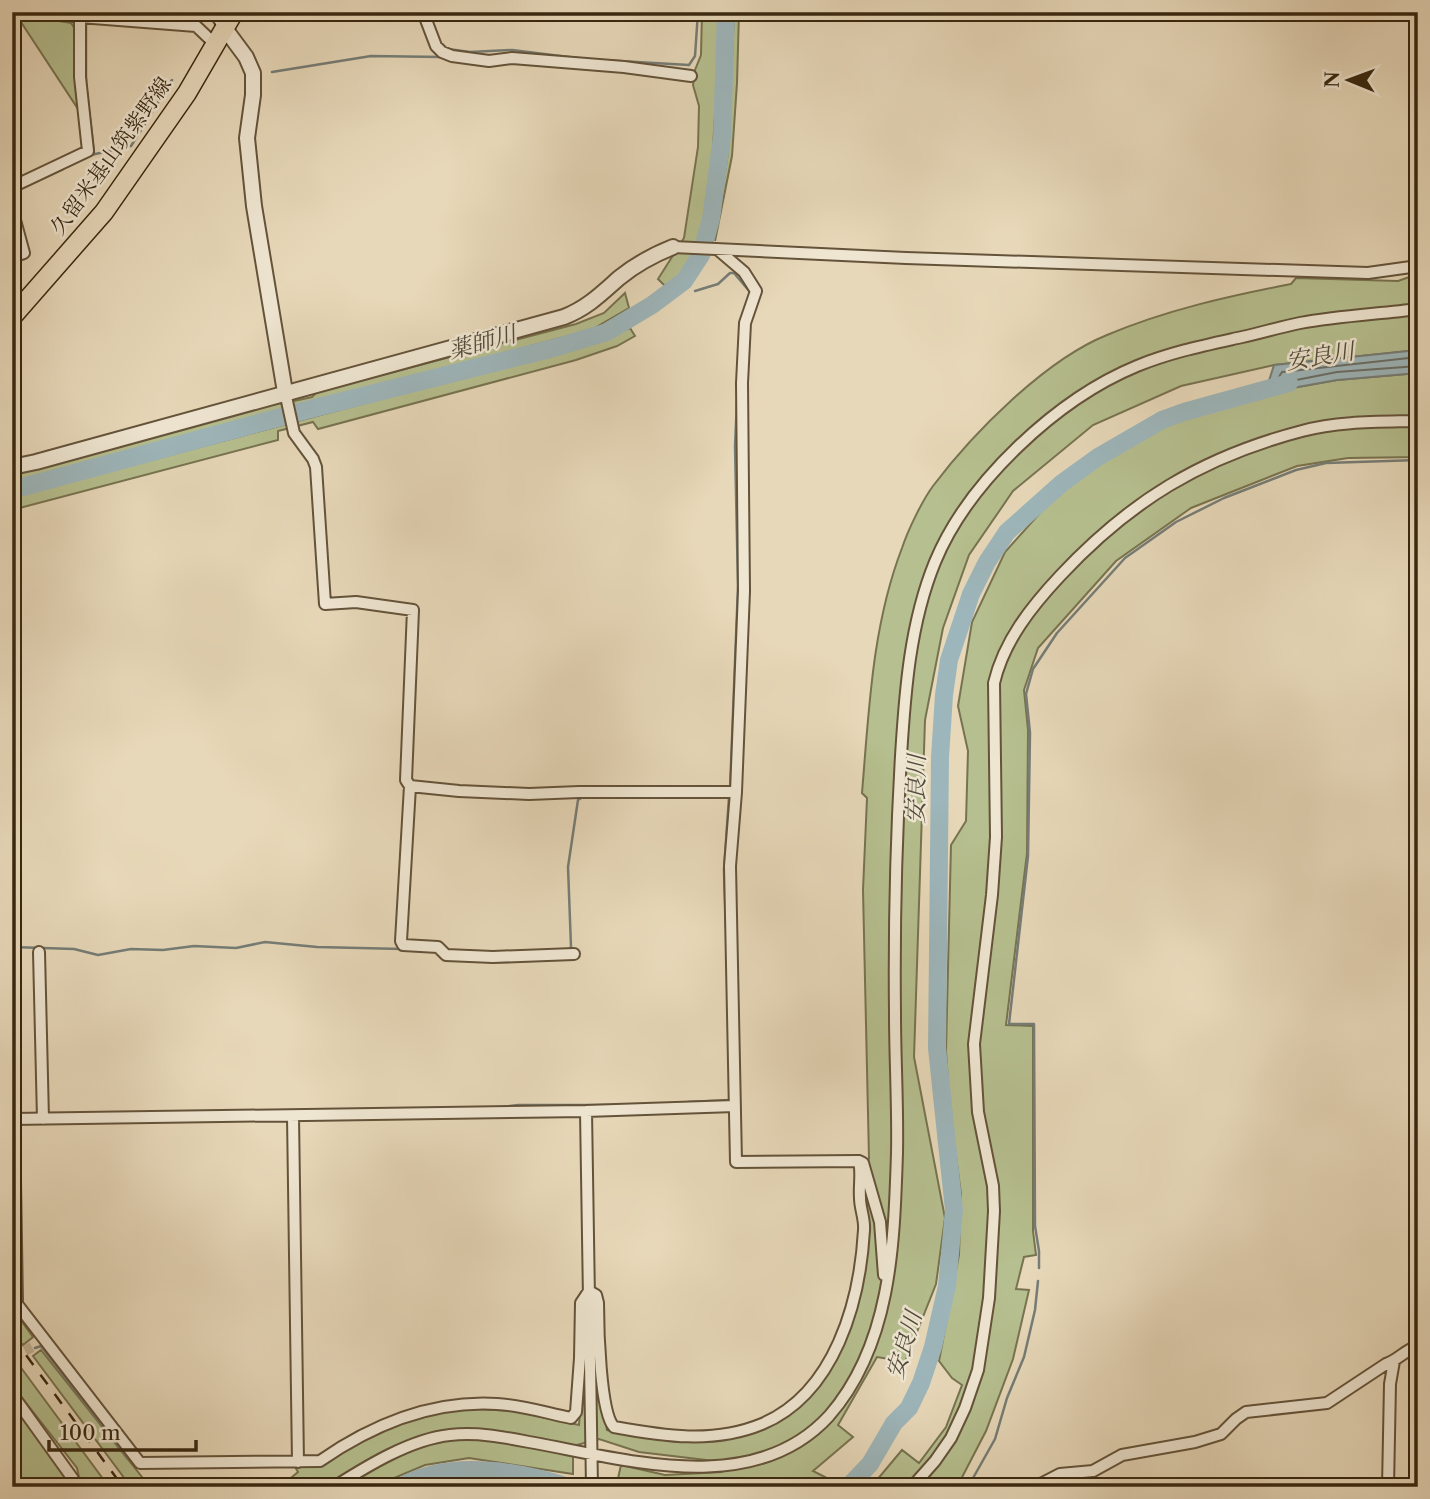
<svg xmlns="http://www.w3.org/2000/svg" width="1430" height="1499" font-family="'Libre Caslon Text','Noto Serif JP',serif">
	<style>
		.green { fill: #b6bf8f; stroke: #777350; stroke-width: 2 }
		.water { fill: #9db6bb; stroke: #757d77; stroke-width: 2 }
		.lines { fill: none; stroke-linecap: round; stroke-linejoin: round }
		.shore { stroke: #6a6e66; stroke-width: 2 }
		.stream { stroke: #757d77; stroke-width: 2.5 }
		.river { stroke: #9db6bb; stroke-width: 18 }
		.minor-tunnel { stroke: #c4b597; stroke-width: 10; stroke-dasharray: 10 5; stroke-linecap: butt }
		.minor-casing { stroke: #64533a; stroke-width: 14 }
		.tertiary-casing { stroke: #64533a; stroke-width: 18 }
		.primary-casing { stroke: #382710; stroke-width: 21 }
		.minor { stroke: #efe6d2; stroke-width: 10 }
		.tertiary { stroke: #efe6d2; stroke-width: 14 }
		.primary { stroke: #e7d8b9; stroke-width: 18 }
		.rail { stroke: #382710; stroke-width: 2.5; stroke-dasharray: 12 12; stroke-linecap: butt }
		.labels { text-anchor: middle; stroke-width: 5; stroke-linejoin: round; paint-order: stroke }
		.street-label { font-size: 21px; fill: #382710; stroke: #efe6d2 }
		.water-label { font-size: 23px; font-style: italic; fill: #514b3b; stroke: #efe6d2 }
	</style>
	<rect width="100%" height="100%" fill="#e7d8b9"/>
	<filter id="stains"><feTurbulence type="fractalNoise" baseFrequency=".00286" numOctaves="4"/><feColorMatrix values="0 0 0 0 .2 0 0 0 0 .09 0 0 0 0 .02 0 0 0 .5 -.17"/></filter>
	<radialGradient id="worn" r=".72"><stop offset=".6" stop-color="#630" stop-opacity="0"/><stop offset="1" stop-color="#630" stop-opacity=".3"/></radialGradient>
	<path class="green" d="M148 12H202L201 21 149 17Z
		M702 12H719C719 46 717 80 715 115 711 171 713 240 673 284L664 285 658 279 684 238 698 147 699 106 693 85 695 70 701 55Z
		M734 12H739L737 83 732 156 715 241 728 152Z
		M17 16H29L71 23 75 29 80 112Z
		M1418 274V350L1274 365 1181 386 1093 425 1013 491 969 555 943 628 925 720 914 1057 945 1218 936 1284 901 1372 895 1360 877 1357 838 1425 853 1437 813 1471 825 1477 813 1487H638L617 1483 621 1465 665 1475 721 1472 714 1461 639 1452 599 1439 573 1446V1474L469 1458 425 1465 373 1487H280L298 1472 295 1467 322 1466 364 1439 411 1416 458 1408 516 1411 579 1425 585 1347 595 1348 607 1430 686 1442 715 1440 762 1427 806 1401 836 1358 856 1309 862 1193 869 1158 863 890 867 798 862 793C869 710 872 626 902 548 908 530 922 501 933 486 973 433 1045 360 1107 335 1166 310 1229 296 1291 284L1296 278 1398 281Z
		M625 293 629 308 591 330 12 483V474L278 402 281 404 312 397 317 392 576 324 604 313Z
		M630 328 635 336 617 346 576 360 318 429 313 422 278 431V440L12 510V497L592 343Z
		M1418 373V457L1348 458 1297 466 1191 508 1116 561 1038 648 1024 690 1028 730 1027 853 1006 1025 1033 1026V1231L1036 1255 1024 1257 1016 1289 1029 1290 1013 1359 986 1431 957 1487H871L902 1450 919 1463 946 1427 962 1385 952 1378 939 1361 959 1255 961 1194 950 1111 946 1051 951 845 966 821 968 751 958 706 972 622 1005 552 1066 484 1172 421 1265 393 1337 380Z
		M12 1308 33 1337 23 1345 12 1331Z
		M41 1350 138 1472 150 1487H131L33 1356Z
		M19 1365 109 1487H81L77 1468 12 1385V1368Z
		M12 1402 69 1481V1487H12Z"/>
	<path class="water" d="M1418 350V373L1337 380 1265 393 1274 365Z"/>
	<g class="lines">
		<path class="shore" d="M1418 357 1282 372 1277 380 1281 383 1337 372 1418 366"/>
		<path class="stream" d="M12 12H19
			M26 12 72 22
			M86 21V84L94 153
			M448 49 470 52 512 50 585 59 689 65 695 56 698 12
			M272 72 371 56 442 57
			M91 155 131 146 172 80
			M12 193 63 169
			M12 196 15 205
			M695 291 718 284 730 273H734L750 292
			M730 790 738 586 735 446 737 401
			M726 928 724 870 729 797
			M12 947 74 949 98 955 131 949 163 950 194 946 236 948 265 942 317 947 402 949
			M569 950 571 947 568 867 578 800 583 797
			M688 1102 730 1100
			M502 1107 518 1105H618
			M1039 1268V1251L1035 1226 1034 1024H1009L1028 856 1030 733 1026 694 1033 669 1057 633 1125 558 1176 522 1224 498 1296 470 1326 463 1418 460
			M35 1348 41 1346 127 1458
			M968 1487 995 1439 1007 1398 1024 1357 1035 1310 1038 1281"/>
		<path class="river" d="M12 490 311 409 554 348 607 332 652 305 684 281 701 255 711 219 722 137 726 12
			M400 1487C450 1459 518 1471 569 1487
			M848 1487 870 1464 894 1423 909 1408 921 1383 933 1347 947 1286 954 1210 937 1048 940 757 944 695 949 660 971 594 987 562 1007 532 1062 483 1098 457 1162 420 1184 412 1289 383"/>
		<path class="minor-tunnel" d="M12 1358 32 1347"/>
		<defs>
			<path id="minor" d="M53 12 80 17 196 26 216 45
				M214 12 226 30
				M423 12 436 46 442 52 452 56 489 61 512 58 624 67 691 76
				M12 187 88 151 80 77V17
				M12 209 24 253 12 257
				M673 247 906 258 1368 273 1418 266
				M717 249 744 272 756 291 745 323 742 383 744 591 736 792 730 866 736 1162 859 1161 863 1163 880 1222 884 1275
				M285 392 294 433 313 459 316 467 325 604 356 602 413 610 406 780 410 786 459 791 529 794 579 792H736
				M410 786 401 941 403 945 438 947 446 955 493 957 574 954
				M39 952 43 1119
				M586 1111 592 1487
				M293 1116 298 1462
				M12 1119 586 1111 735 1106
				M14 1119 17 1304 140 1463 320 1461C372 1425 432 1400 497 1404 522 1405 546 1413 571 1418L576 1412 580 1358 581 1303 589 1291 596 1295 598 1303C598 1326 600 1413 614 1427 663 1436 714 1444 762 1424 835 1393 860 1302 864 1230 865 1219 860 1209 860 1198 859 1185 862 1173 859 1161
				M12 1394 73 1479V1487
				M334 1487C367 1466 411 1439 450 1435 477 1432 503 1437 529 1442 626 1459 753 1499 829 1416 892 1344 894 1243 897 1153 898 1106 895 1060 895 1014 894 928 896 842 901 756 905 691 910 623 935 562 968 482 1057 399 1137 366 1171 352 1206 345 1242 337 1261 333 1280 327 1300 323 1338 316 1379 314 1418 309
				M912 1487 935 1461 951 1438 965 1408 978 1370 989 1298 994 1211 993 1186 978 1112 974 1044 992 895 996 837 994 683C1004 641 1031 607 1060 576 1130 501 1202 457 1302 431 1339 421 1380 422 1418 421
				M1035 1487 1060 1474 1093 1471 1122 1455 1195 1442 1221 1434 1236 1419 1246 1412 1327 1403 1386 1364C1398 1360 1405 1350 1418 1346
				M1388 1487 1390 1384 1394 1361"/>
			<path id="tertiary" d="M226 30 246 57 253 73V95L247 138 254 206 285 392
				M12 467 36 462 564 317C587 308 601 294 619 278 635 265 653 255 673 247"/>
			<path id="primary" d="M12 317 104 212 187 93 234 12"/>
		</defs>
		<use href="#minor" class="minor-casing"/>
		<use href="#tertiary" class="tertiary-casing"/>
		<use href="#primary" class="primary-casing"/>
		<use href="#minor" class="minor"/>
		<use href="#tertiary" class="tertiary"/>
		<use href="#primary" class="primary"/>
		<path class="rail" d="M12 1336 123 1487"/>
	</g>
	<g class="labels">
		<g class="street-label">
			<text transform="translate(111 156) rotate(-54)" y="7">久留米基山筑紫野線</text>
		</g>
		<g class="water-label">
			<text transform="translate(482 342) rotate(-15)" y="8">薬師川</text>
			<text transform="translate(1320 356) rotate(-9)" y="8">安良川</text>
			<text transform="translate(916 789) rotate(-89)" y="8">安良川</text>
			<text transform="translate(904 1345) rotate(-73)" y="8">安良川</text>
		</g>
	</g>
	<rect width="1430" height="1499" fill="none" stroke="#e7d8b9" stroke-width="42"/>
	<rect x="14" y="14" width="1402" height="1471" fill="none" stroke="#382710" stroke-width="3.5"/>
	<rect x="21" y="21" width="1388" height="1457" fill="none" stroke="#382710" stroke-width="2"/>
	<g transform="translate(1349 80) rotate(271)" stroke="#efe6d2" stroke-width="5" paint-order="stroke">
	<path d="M0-5L12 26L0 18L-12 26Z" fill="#382710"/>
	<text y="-10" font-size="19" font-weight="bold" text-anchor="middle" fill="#382710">N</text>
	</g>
	<path d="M49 1440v10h147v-10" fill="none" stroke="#382710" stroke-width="3.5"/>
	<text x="60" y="1440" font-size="21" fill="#382710" stroke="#efe6d2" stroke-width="5" paint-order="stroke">100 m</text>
	<rect width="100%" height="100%" filter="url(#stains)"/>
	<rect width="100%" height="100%" fill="url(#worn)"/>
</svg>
